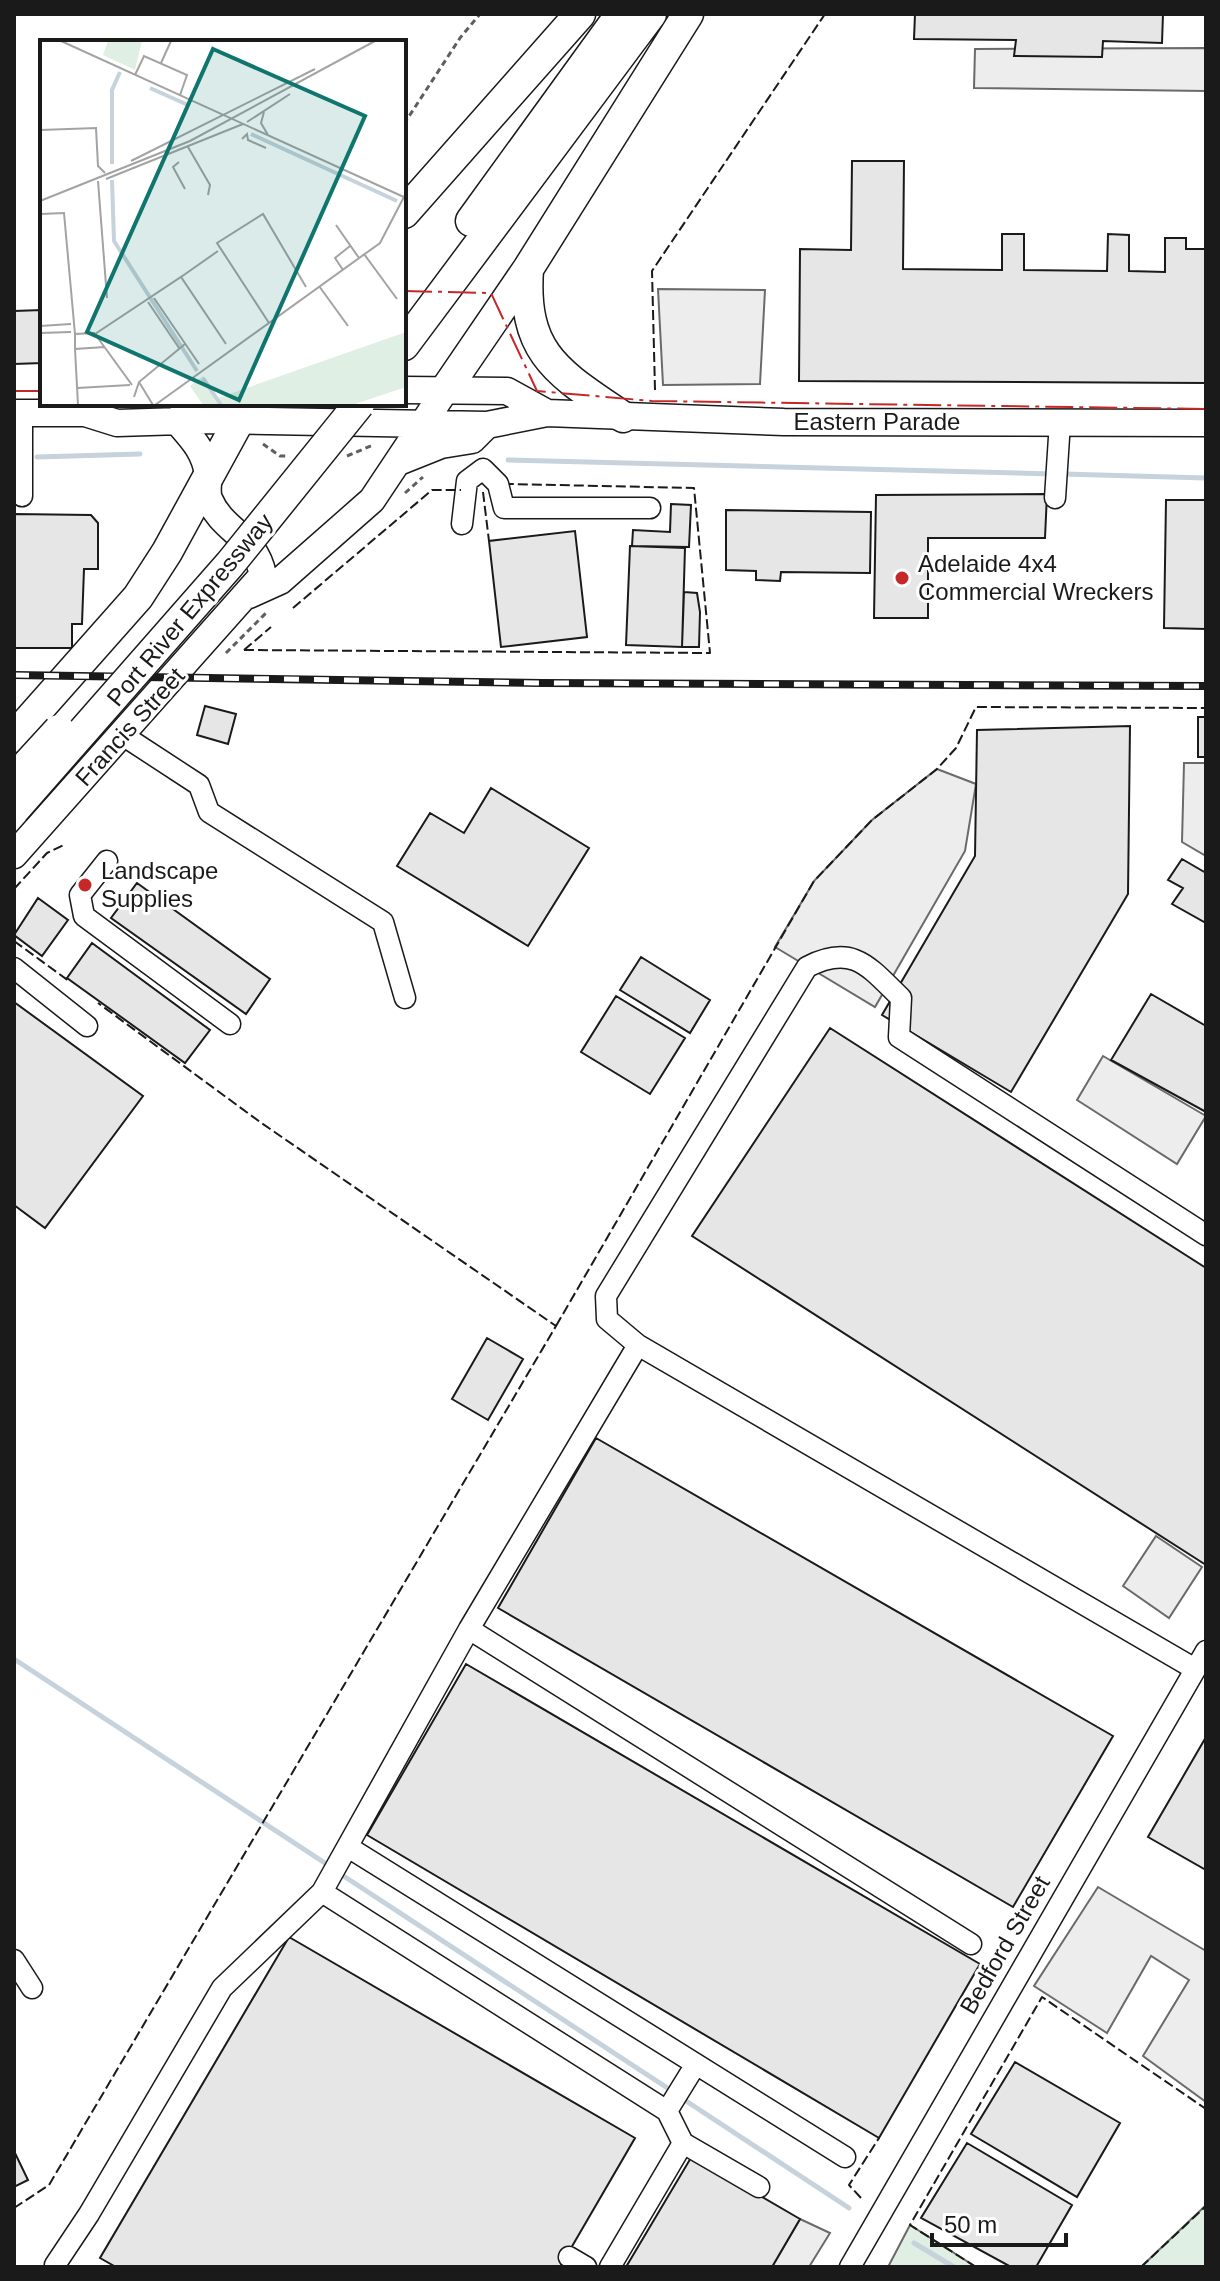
<svg xmlns="http://www.w3.org/2000/svg" width="1220" height="2281" font-family="Helvetica,sans-serif">
	<style>
		.green { fill: #e0efe3; stroke: #6a6a6a; stroke-width: 2 }
		.parking { fill: #ededed; stroke: #6a6a6a; stroke-width: 2 }
		.lines { fill: none; stroke-linecap: round; stroke-linejoin: round }
		.stream { stroke: #c6d2dc; stroke-width: 5 }
		.building { fill: #e6e6e6; stroke: #1a1a1a; stroke-width: 2 }
		.minor-casing { stroke: #1a1a1a; stroke-width: 23 }
		.major-casing { stroke: #1a1a1a; stroke-width: 29 }
		.highway-casing { stroke: #1a1a1a; stroke-width: 33 }
		.path { stroke: #5f5f5f; stroke-width: 3; stroke-dasharray: 6 4; stroke-linecap: butt }
		.minor { stroke: #fff; stroke-width: 20 }
		.major { stroke: #fff; stroke-width: 26 }
		.highway { stroke: #fff; stroke-width: 30 }
		.rail-casing { stroke: #1a1a1a; stroke-width: 8 }
		.rail { stroke: #fff; stroke-width: 5; stroke-dasharray: 15; stroke-linecap: butt }
		.highway-bridge-casing { stroke: #1a1a1a; stroke-width: 33; stroke-linecap: butt }
		.highway-bridge { stroke: #fff; stroke-width: 30 }
		.fence { stroke: #1a1a1a; stroke-width: 2; stroke-dasharray: 10 4; stroke-linecap: butt }
		.power { stroke: #c62828; stroke-width: 2; stroke-dasharray: 28 6 4 6; stroke-linecap: butt }
		.poi-dot { fill: #c62828; stroke: #fff; stroke-width: 3 }
		.labels { text-anchor: middle; stroke-width: 6; stroke-linejoin: round; paint-order: stroke }
		.street-label { font-size: 24px; fill: #1a1a1a; stroke: #fff }
		.poi-label { font-size: 24px; fill: #1a1a1a; stroke: #fff; text-anchor: start }
		.inset-river { fill: none; stroke: #c6d2dc; stroke-width: 4 }
		.inset-road { fill: none; stroke: #a3a3a3; stroke-width: 2 }
		.view { fill: #0f766e; fill-opacity: 0.15; stroke: #0f766e; stroke-width: 4 }
		.inset-edge { fill: none; stroke: #1a1a1a; stroke-width: 4 }
	</style>
	<rect width="100%" height="100%" fill="#fff"/>
	<path class="green" d="M1206 2205V2267H1141Z
		M910 2225 976 2267H888Z"/>
	<path class="parking" d="M1206 48V91L974 88 975 49Z
		M658 289 765 290 760 384 663 385Z
		M1184 763H1206V856L1182 842Z
		M937 769 976 784 965 851 875 1007 775 947 814 881 872 820Z
		M1103 1056 1206 1116 1177 1164 1077 1100Z
		M1156 1536 1202 1567 1169 1618 1123 1586Z
		M1098 1887 1206 1951V2102L1143 2056 1189 1980 1151 1956 1107 2033 1034 1986Z
		M800 2219 830 2233 809 2267H772Z"/>
	<g class="lines">
		<path class="stream" d="M37 457 140 454
			M508 460 1053 474
			M1063 474 1206 478
			M14 1659 331 1867
			M339 1873 672 2091
			M680 2097 849 2208
			M914 2243 954 2267"/>
	</g>
	<path class="building" d="M915 14H1163L1162 43 1103 41 1102 57 1014 56 1016 40 914 39Z
		M852 161H904L903 269 1002 270V234H1024V270L1107 271 1108 234 1129 235V271L1165 272V238H1186V249H1206V383L799 381 800 249 851 250Z
		M42 310V363L14 364V311Z
		M1047 494 1045 538H928V618H874L876 495Z
		M1166 500H1206V629L1164 628Z
		M671 504 691 505 689 547 632 546 633 530 670 532Z
		M726 510 871 512 870 573 781 572 780 581 756 580V571L726 570Z
		M14 514 91 515 98 523V569H84L82 624H72V648H14Z
		M575 531 587 637 501 647 489 541Z
		M630 546 685 548 682 647 626 645Z
		M684 592 697 593 700 612 699 647H682Z
		M205 706 236 714 228 744 197 735Z
		M1198 717H1206V757H1198Z
		M1130 726 1128 894 1011 1092 882 1015 975 856 977 730Z
		M491 788 589 848 528 946 397 866 430 813 464 833Z
		M1182 859 1206 873V923L1172 904 1183 888 1168 880Z
		M137 883 270 979 246 1014 111 918Z
		M38 898 68 920 42 956 14 935Z
		M92 943 210 1030 185 1063 67 978Z
		M641 957 710 1000 690 1033 620 990Z
		M1151 994 1206 1026V1112L1111 1060Z
		M616 996 685 1038 650 1094 581 1052Z
		M14 1002 143 1096 45 1228 14 1205Z
		M830 1028 1206 1268V1565L692 1236Z
		M487 1338 523 1359 488 1420 452 1399Z
		M596 1438 1113 1736 1013 1907 498 1608Z
		M466 1664 980 1964 879 2138 367 1835Z
		M1206 1737V1870L1148 1837Z
		M289 1937 635 2138 560 2267H116L100 2258Z
		M1015 2062 1120 2123 1077 2197 971 2134Z
		M967 2143 1072 2205 1036 2267H1011L921 2218Z
		M14 2151 28 2180 14 2187Z
		M692 2156 800 2219 772 2267H626Z"/>
	<g class="lines">
		<defs>
			<path id="minor" d="M22 413V496
				M1055 498 1060 422
				M462 524 467 481 483 469 498 484 504 508H650
				M124 736 199 785 209 812 383 922 405 998
				M107 861 80 895 84 916 230 1024
				M14 968 87 1026
				M469 1629 638 1345
				M1195 1669 638 1345 607 1319 606 1296 807 967C853 943 869 967 901 998L899 1037 1206 1235
				M348 1847 845 2157
				M322 1892 667 2111 683 2143 610 2267
				M14 1960 32 1988
				M667 2111 696 2064
				M683 2143 759 2187
				M569 2257 586 2267
				M55 2265 89 2214 222 1988 322 1892 469 1629 971 1944
				M850 2267 1206 1651"/>
			<path id="major" d="M404 390 507 391 547 413
				M14 413H85L117 423 214 420 487 425 547 413 784 422 1206 423
				M401 461 441 445 472 440 485 427
				M249 595 280 581 372 500 446 389
				M14 855 263 575C255 535 223 532 209 499 206 491 209 482 208 474 204 449 191 438 176 420"/>
			<path id="highway" d="M404 213 580 14
				M471 221 621 14
				M528 269C522 355 559 373 623 417
				M404 345 651 14
				M446 389 528 269 688 14
				M14 737 138 597 167 552 248 404"/>
		</defs>
		<use href="#minor" class="minor-casing"/>
		<use href="#major" class="major-casing"/>
		<use href="#highway" class="highway-casing"/>
		<path class="path" d="M404 124 460 38 480 14
			M263 444 280 456H288
			M347 456 373 445
			M405 493 423 477
			M226 653 266 613"/>
		<use href="#minor" class="minor"/>
		<use href="#major" class="major"/>
		<use href="#highway" class="highway"/>
		<defs>
			<path id="rail" d="M14 675 542 683 1206 686"/>
		</defs>
		<use href="#rail" class="rail-casing"/>
		<use href="#rail" class="rail"/>
		<defs>
			<path id="highway-bridge" d="M14 779 59 730
				M14 810 230 564 359 404"/>
		</defs>
		<use href="#highway-bridge" class="highway-bridge-casing"/>
		<use href="#highway-bridge" class="highway-bridge"/>
		<path class="fence" d="M655 390 652 271 825 14
			M483 492 489 541
			M293 608 432 490H461
			M244 650 710 653 694 488 509 484
			M244 650 271 627
			M14 889 47 853 66 844
			M14 941 69 981
			M556 1326 814 881 872 820 937 769 956 748 976 707 1206 708
			M861 2198 849 2185 879 2138
			M14 2208 49 2185 556 1326 260 1122 98 1003
			M976 2267 910 2225 1042 1997 1206 2109
			M1141 2267 1206 2206"/>
		<path class="power" d="M404 291 491 293 537 391 652 401 1206 409
			M14 391H42"/>
	</g>
	<g class="poi-dot">
		<circle cx="902" cy="578" r="8"/>
		<circle cx="85" cy="885" r="8"/>
	</g>
	<g class="labels">
		<g class="street-label">
			<text x="877" y="430">Eastern Parade</text>
			<text transform="translate(190 610) rotate(-50)" y="8">Port River Expressway</text>
			<text transform="translate(130 727) rotate(-48)" y="8">Francis Street</text>
			<text transform="translate(1005 1945) rotate(-60)" y="8">Bedford Street</text>
		</g>
		<g class="poi-label">
			<text x="918" y="572">Adelaide 4x4<tspan x="918" dy="28">Commercial Wreckers</tspan></text>
			<text x="101" y="879">Landscape<tspan x="101" dy="28">Supplies</tspan></text>
		</g>
	</g>
	<g transform="translate(40 40)">
		<rect width="366" height="366" fill="#fff"/>
		<path d="M68 1H102L95 30 63 15ZM366 292V347L312 365H163L150 346 163 336 178 358Z" fill="#e0efe3"/>
		<path class="inset-river" d="M110 48 148 65M211 94 357 161M72 124V50L80 32M72 140 74 201 157 331M163 338 181 365"/>
		<path class="inset-road" d="M21 1 366 158M121 23 131 1M95 35 104 16 147 35 140 55M224 72 221 83 228 95M207 82 250 54M0 90 56 88 58 126 65 133M202 99 207 94 208 100 226 108M148 107 170 145 168 155M91 121 275 29M139 122 133 127 145 149M66 139 203 84M58 141 67 258M0 161 150 101 335 1M0 174 24 173 35 294M296 185 319 218M324 214 357 259M303 230 295 218 310 206M141 237 178 211M279 246 308 286M114 258 159 324M108 262 139 308M229 283 177 203 223 174 266 247M0 286 31 284M0 293 31 292M55 294 141 237 186 304M55 294 92 345M35 309V294L55 293M0 329 1 365M99 342 113 365M37 348 90 345M94 357 99 342 145 304M38 365 35 309 65 307M115 365 340 203 366 153"/>
		<path class="view" d="M173 9 325 76 199 360 47 292Z"/>
		<rect width="366" height="366" class="inset-edge"/>
	</g>
	<rect width="1220" height="2281" fill="none" stroke="#1a1a1a" stroke-width="32"/>
	<path d="M932 2233v12h134v-12" fill="none" stroke="#1a1a1a" stroke-width="4"/>
	<text x="944" y="2233" font-size="24" fill="#1a1a1a" stroke="#ffffff" stroke-width="6" paint-order="stroke">50 m</text>
</svg>
